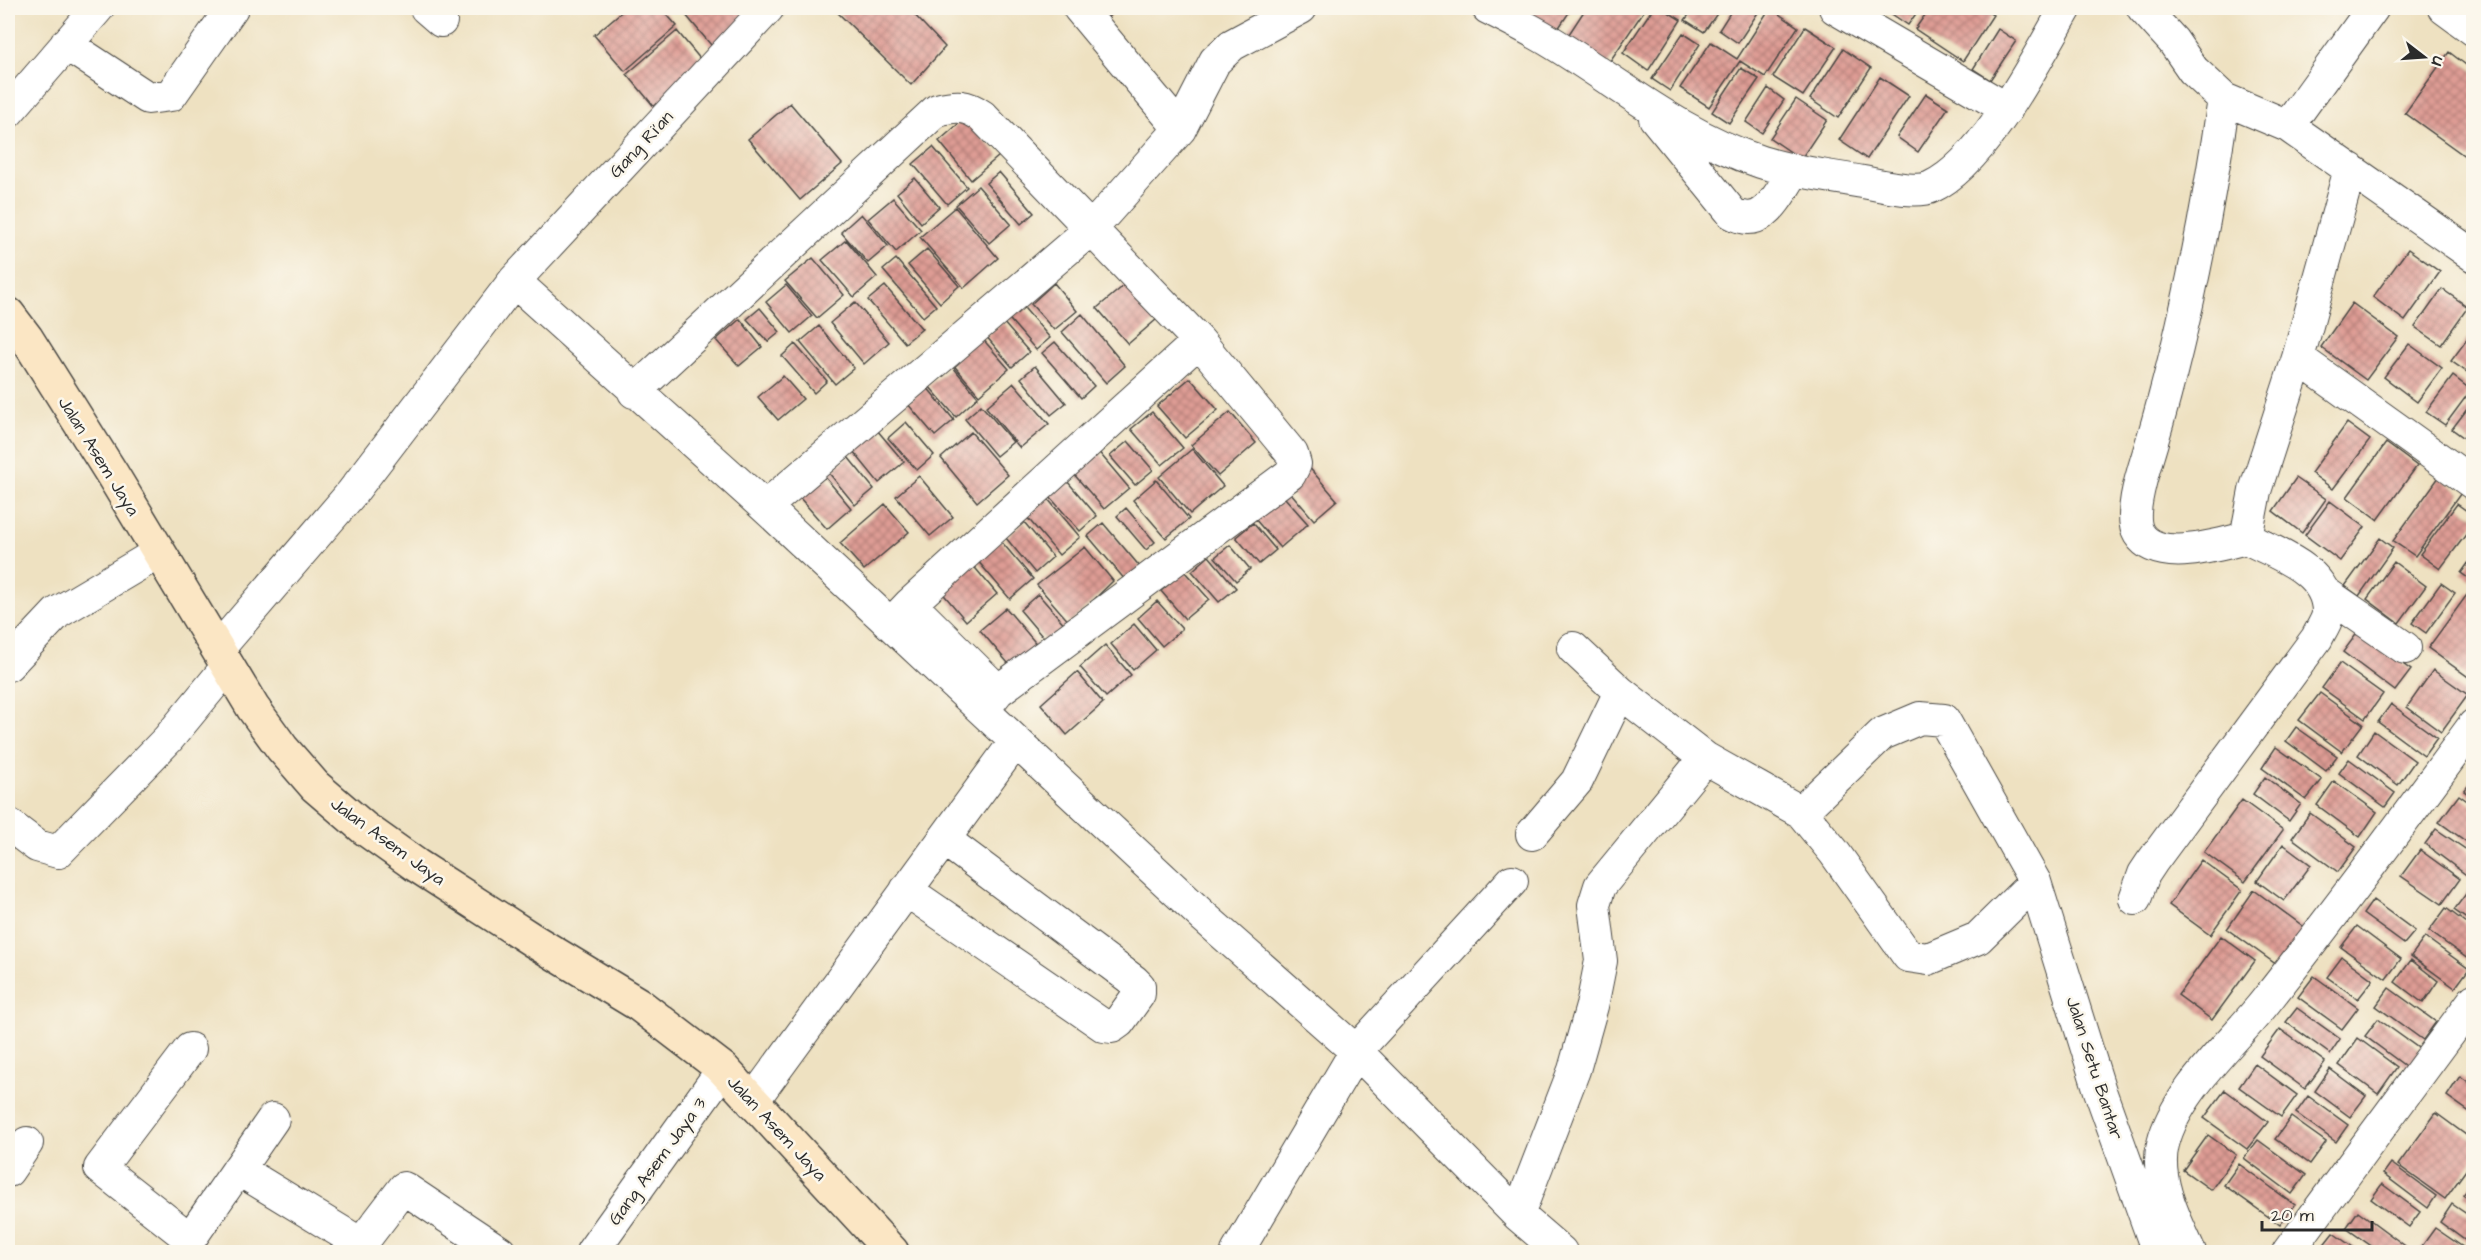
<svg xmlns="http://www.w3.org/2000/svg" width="2481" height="1260" font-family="'Architects Daughter',sans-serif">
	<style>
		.building { fill: url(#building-cross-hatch) }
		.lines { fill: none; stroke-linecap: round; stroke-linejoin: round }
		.street-casing { stroke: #484642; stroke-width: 34 }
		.secondary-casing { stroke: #484642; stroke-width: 36 }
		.street { stroke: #fff; stroke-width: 32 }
		.secondary { stroke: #fbe6c4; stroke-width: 33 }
		.labels { text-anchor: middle; stroke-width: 5; stroke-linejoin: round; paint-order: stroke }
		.street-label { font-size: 18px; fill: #2b2b2b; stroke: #fbf7ec }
	</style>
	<defs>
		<pattern id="building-cross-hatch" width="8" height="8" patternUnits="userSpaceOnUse" patternTransform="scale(1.5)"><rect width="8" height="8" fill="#de9c94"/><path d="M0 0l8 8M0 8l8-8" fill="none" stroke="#b47f79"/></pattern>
	</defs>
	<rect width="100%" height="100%" fill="#fbf7ec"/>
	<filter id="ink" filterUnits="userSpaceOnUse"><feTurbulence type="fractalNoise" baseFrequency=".0167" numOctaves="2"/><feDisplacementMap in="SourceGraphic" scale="12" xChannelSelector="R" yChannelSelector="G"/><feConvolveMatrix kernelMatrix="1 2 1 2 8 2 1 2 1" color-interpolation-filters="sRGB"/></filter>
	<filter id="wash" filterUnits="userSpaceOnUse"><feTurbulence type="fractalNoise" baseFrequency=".008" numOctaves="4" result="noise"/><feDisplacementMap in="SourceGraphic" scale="24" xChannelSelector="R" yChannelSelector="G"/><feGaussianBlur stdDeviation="1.35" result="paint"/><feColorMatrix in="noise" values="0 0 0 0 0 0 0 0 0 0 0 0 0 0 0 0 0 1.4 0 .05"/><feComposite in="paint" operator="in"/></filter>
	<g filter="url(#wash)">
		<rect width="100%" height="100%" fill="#eee1c1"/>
		<g id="blocks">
			<path class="building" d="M626 8H661L677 26 625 71 594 35Z
				M680 8H761L716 51Z
				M833 8H908L945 47 911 85Z
				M1096 8H1118L1106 19Z
				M1523 8H1572L1556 32 1522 9Z
				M1586 8H1646L1606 67 1565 40Z
				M1653 8H1662L1681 20 1648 71 1623 53Z
				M1694 8H1721L1704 32 1685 20Z
				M1733 8H1761L1738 43 1719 30Z
				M1770 8 1798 27 1765 77 1740 61 1709 107 1680 88 1711 42 1737 59Z
				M1883 8H1920L1908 25Z
				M1930 8H1982L1993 15 1963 61 1915 29Z
				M1805 27 1836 47 1803 96 1773 77Z
				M1998 29 2016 41 1990 80 1973 69Z
				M677 31 711 72 661 115 627 74Z
				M1683 33 1700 44 1670 91 1652 79Z
				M1843 49 1871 68 1838 118 1810 99Z
				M2449 52 2474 71V153L2469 159 2405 113Z
				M1741 68 1759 79 1729 123 1712 112Z
				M1880 77 1909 96 1867 159 1839 140Z
				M1768 88 1784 100 1762 133 1746 122Z
				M1926 94 1948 108 1918 152 1897 137Z
				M1796 99 1827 120 1801 159 1770 138Z
				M790 103 842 164 800 200 748 139Z
				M965 118 999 156 971 180 939 141Z
				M933 147 967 187 947 204 913 164Z
				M999 172 1034 213 1021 224 986 183Z
				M915 178 939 207 921 223 897 193Z
				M978 186 1011 224 989 243 956 205Z
				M893 198 921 230 896 252 868 219Z
				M955 207 998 258 964 288 920 237Z
				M861 214 888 246 868 263 841 232Z
				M846 240 877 277 854 297 822 260Z
				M927 249 959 286 940 303 908 265Z
				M2408 249 2440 272 2405 321 2373 297Z
				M813 258 844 295 817 318 785 281Z
				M896 259 936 306 923 317 883 270Z
				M1054 283 1077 311 1054 330 1031 304Z
				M1127 283 1157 319 1128 344 1097 308Z
				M786 285 812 316 792 333 766 302Z
				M885 286 922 329 905 343 868 300Z
				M2442 289 2468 307 2441 345 2415 327Z
				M855 302 889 342 864 364 830 323Z
				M1019 302 1050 338 1036 350 1005 314Z
				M2352 303 2398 337 2366 380 2321 347Z
				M760 308 780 332 768 342 747 319Z
				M1082 314 1125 366 1106 383 1062 332Z
				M740 319 762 347 739 366 716 340Z
				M1003 322 1029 352 1012 367 986 336Z
				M819 326 854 368 835 384 800 342Z
				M2474 330V377L2451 361Z
				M980 336 1009 369 979 395 951 362Z
				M1055 342 1094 386 1081 398 1042 353Z
				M795 344 827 381 814 393 782 356Z
				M2409 344 2442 368 2417 402 2384 377Z
				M952 366 978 397 956 417 929 386Z
				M1035 366 1066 403 1051 415 1021 378Z
				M783 376 803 399 778 420 758 397Z
				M2453 376 2471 390 2445 425 2426 412Z
				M1190 378 1218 410 1185 438 1157 406Z
				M1014 383 1049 424 1020 448 986 407Z
				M926 386 954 420 935 436 907 403Z
				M2474 400V445L2452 429Z
				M981 405 1013 442 996 456 965 419Z
				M1152 412 1183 448 1162 465 1131 429Z
				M1230 412 1256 443 1218 476 1191 445Z
				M906 422 934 455 917 470 888 438Z
				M2347 423 2370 440 2333 489 2311 473Z
				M877 430 904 462 879 483 853 451Z
				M971 432 1008 475 977 502 941 458Z
				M1128 441 1153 470 1135 485 1110 456Z
				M2386 443 2417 466 2378 520 2347 497Z
				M1192 449 1223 486 1190 514 1159 477Z
				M1097 450 1129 488 1104 509 1072 472Z
				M848 457 874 489 855 505 829 473Z
				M1307 465 1337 500 1314 520 1284 485Z
				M919 476 953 517 930 536 896 496Z
				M825 477 851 508 827 529 800 498Z
				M2439 477 2461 493 2415 556 2393 541Z
				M2296 478 2326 499 2302 533 2273 511Z
				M1156 480 1189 519 1166 538 1133 500Z
				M1067 481 1097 516 1080 531 1049 496Z
				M1277 489 1308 524 1280 548 1249 512Z
				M1047 498 1080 537 1059 555 1026 516Z
				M2330 501 2365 527 2340 561 2305 535Z
				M885 504 909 532 864 570 840 543Z
				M2457 504 2474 516V524L2440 569 2420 554Z
				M1126 508 1155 542 1146 550 1117 516Z
				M1024 522 1053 557 1035 573 1006 538Z
				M1103 523 1141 568 1126 581 1088 536Z
				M1253 523 1276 550 1259 564 1236 537Z
				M2380 538 2393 548 2359 596 2345 586Z
				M1000 540 1033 579 1010 599 977 560Z
				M1230 545 1250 569 1236 581 1215 557Z
				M1085 547 1113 581 1070 623 1037 585Z
				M2474 555V582L2461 573Z
				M1209 556 1236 588 1219 602 1192 571Z
				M2394 562 2426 586 2399 623 2367 599Z
				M971 563 997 594 966 621 940 590Z
				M1184 571 1209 599 1185 619 1161 591Z
				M2441 583 2455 593 2426 633 2412 623Z
				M2469 592 2474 596V681L2428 648Z
				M1038 594 1066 626 1047 642 1020 610Z
				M1157 601 1182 629 1162 646 1138 618Z
				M1006 608 1039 647 1013 669 980 630Z
				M1134 624 1156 650 1133 670 1111 644Z
				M2358 632 2411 670 2395 691 2343 652Z
				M1105 645 1131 675 1106 697 1080 667Z
				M2340 663 2383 694 2365 719 2322 688Z
				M2433 670 2468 695 2441 732 2407 707Z
				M1077 672 1103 703 1067 735 1041 704Z
				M2320 693 2363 724 2342 752 2299 720Z
				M2391 704 2437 738 2424 756 2378 722Z
				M2296 727 2337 756 2326 771 2286 741Z
				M2374 731 2415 761 2398 785 2358 755Z
				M2276 747 2322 780 2306 800 2262 768Z
				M2349 759 2395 793 2385 807 2339 773Z
				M2265 777 2301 804 2289 821 2253 794Z
				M2474 778V798L2464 791Z
				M2334 781 2377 812 2360 837 2317 805Z
				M2459 795 2474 806V847L2439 822Z
				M2242 800 2283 830 2245 882 2204 852Z
				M2310 813 2356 847 2338 872 2292 838Z
				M2436 829 2474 855V871L2469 877 2425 844Z
				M2283 844 2311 865 2284 901 2257 881Z
				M2420 850 2460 879 2442 904 2401 876Z
				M2201 860 2242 890 2210 935 2169 905Z
				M2474 883V924L2454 910Z
				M2254 890 2311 932 2284 970 2227 929Z
				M2373 900 2415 931 2404 944 2363 914Z
				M2446 908 2474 929V951L2468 959 2429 931Z
				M2357 926 2401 959 2386 979 2341 947Z
				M2221 936 2255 961 2212 1020 2178 995Z
				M2425 937 2469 969 2455 988 2411 956Z
				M2342 957 2373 980 2358 999 2327 977Z
				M2411 960 2438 981 2423 1003 2395 982Z
				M2314 976 2358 1008 2342 1029 2298 997Z
				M2389 988 2436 1022 2423 1040 2376 1006Z
				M2297 1008 2340 1039 2330 1054 2286 1022Z
				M2378 1019 2421 1050 2408 1068 2365 1036Z
				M2280 1029 2325 1062 2305 1089 2260 1056Z
				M2358 1038 2397 1067 2378 1094 2339 1065Z
				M2255 1064 2297 1095 2281 1117 2239 1087Z
				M2330 1069 2366 1096 2350 1117 2315 1091Z
				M2460 1076 2474 1086V1115L2447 1096Z
				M2225 1090 2268 1122 2247 1149 2204 1118Z
				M2308 1096 2348 1125 2336 1142 2296 1113Z
				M2436 1113 2474 1141V1159L2445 1199 2398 1165Z
				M2291 1117 2326 1142 2310 1164 2275 1139Z
				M2208 1135 2236 1155 2211 1190 2183 1170Z
				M2258 1140 2306 1175 2292 1194 2244 1158Z
				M2391 1163 2436 1196 2428 1208 2383 1174Z
				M2239 1164 2295 1205 2280 1225 2224 1185Z
				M2474 1181V1203L2463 1195Z
				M2382 1184 2420 1212 2409 1227 2371 1199Z
				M2452 1204 2474 1219V1247L2440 1222Z
				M2358 1211 2408 1248 2404 1252H2380L2346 1228Z
				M2435 1228 2470 1252H2422L2419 1250Z
				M2333 1233 2360 1252H2318Z"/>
		</g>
	</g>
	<g filter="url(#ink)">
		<use href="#blocks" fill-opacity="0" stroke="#484642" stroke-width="1.5"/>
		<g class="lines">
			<defs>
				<path id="street" d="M426 8 441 21
					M1079 8 1180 129
					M1488 8C1508 18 1528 28 1548 40 1618 82 1681 136 1761 162 1794 172 1829 176 1863 182 1879 185 1917 194 1931 187 1984 163 2037 58 2066 8
					M1835 8 2007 109
					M2143 8 2173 41 2193 70 2224 99 2288 126 2474 256
					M2444 8 2474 30
					M66 44 148 98 171 95 232 8
					M2224 99C2207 217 2185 330 2151 445 2145 466 2127 514 2139 534 2158 564 2218 545 2246 538
					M8 112 98 8
					M1655 118 1732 213C1765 231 1778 194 1795 170
					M2288 126 2373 8
					M514 281 768 8
					M2298 358 2474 484
					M634 392 937 110C957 105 966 105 982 116L1199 341 1292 454 1295 464 1290 474 998 691 983 710
					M765 507 1091 229 1180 129 1215 61 1232 45 1301 8
					M2324 592 2405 648
					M910 604 998 691
					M891 624 910 604 1199 341
					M1573 648 1620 692 1705 758 1801 812 1834 852 1908 956 1928 959 1978 938 2035 882
					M218 649 351 494 514 281 765 507 1204 917 1356 1051 1518 1215 1561 1252
					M8 665 57 613 158 553
					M1801 812 1882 734 1920 718 1944 720 2035 882 2100 1091 2158 1252
					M8 824 37 846 58 852 168 739 228 666
					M1532 834 1577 781 1620 692
					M906 890 1104 1026 1112 1027 1119 1022 1139 994V986L1134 981 945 840
					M2135 899 2144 874 2152 862 2317 638C2320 631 2328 620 2328 612 2328 570 2277 554 2246 538L2255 491 2298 358 2350 169
					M190 1049 100 1168 190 1239 273 1119
					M752 1102 1015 742
					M238 1169 361 1244
					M8 1171 27 1143
					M1518 1215 1574 1070 1592 1006 1601 961 1594 905 1600 886 1705 758
					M355 1252 404 1188 500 1252
					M592 1252 723 1069
					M1237 1252 1356 1051 1512 881
					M2190 1252C2176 1221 2154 1180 2163 1144 2176 1091 2233 1043 2266 1001 2337 911 2406 818 2474 725
					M2288 1252 2474 1000"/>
				<path id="secondary" d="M8 314 27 339 112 474 253 708 282 748 315 786 364 828 416 865 534 941 638 1004 723 1069 892 1252"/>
			</defs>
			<use href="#street" class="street-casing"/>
			<use href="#secondary" class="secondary-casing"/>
			<use href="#street" class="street"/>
			<use href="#secondary" class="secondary"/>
		</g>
	</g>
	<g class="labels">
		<g class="street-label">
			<text transform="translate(641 144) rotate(-47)" y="6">Gang Ri'an</text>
			<text transform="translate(99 456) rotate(58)" y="6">Jalan Asem Jaya</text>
			<text transform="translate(388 841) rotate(36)" y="6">Jalan Asem Jaya</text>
			<text transform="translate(2095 1068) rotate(72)" y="6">Jalan Setu Bantar</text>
			<text transform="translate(777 1128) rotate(47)" y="6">Jalan Asem Jaya</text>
			<text transform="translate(657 1161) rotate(-54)" y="6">Gang Asem Jaya 3</text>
		</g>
	</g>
	<rect width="2481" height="1260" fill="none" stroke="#fbf7ec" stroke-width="30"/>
	<g transform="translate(2424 57) rotate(107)" stroke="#fbf7ec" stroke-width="4.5" paint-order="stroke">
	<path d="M0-4.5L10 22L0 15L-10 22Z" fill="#2b2b2b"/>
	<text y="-9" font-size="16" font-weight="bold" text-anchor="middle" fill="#2b2b2b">U</text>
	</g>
	<path d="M2262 1221v9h110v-9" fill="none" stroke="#2b2b2b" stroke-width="3"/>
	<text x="2271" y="1221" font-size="18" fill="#2b2b2b" stroke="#fbf7ec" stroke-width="4.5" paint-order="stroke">20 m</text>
</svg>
